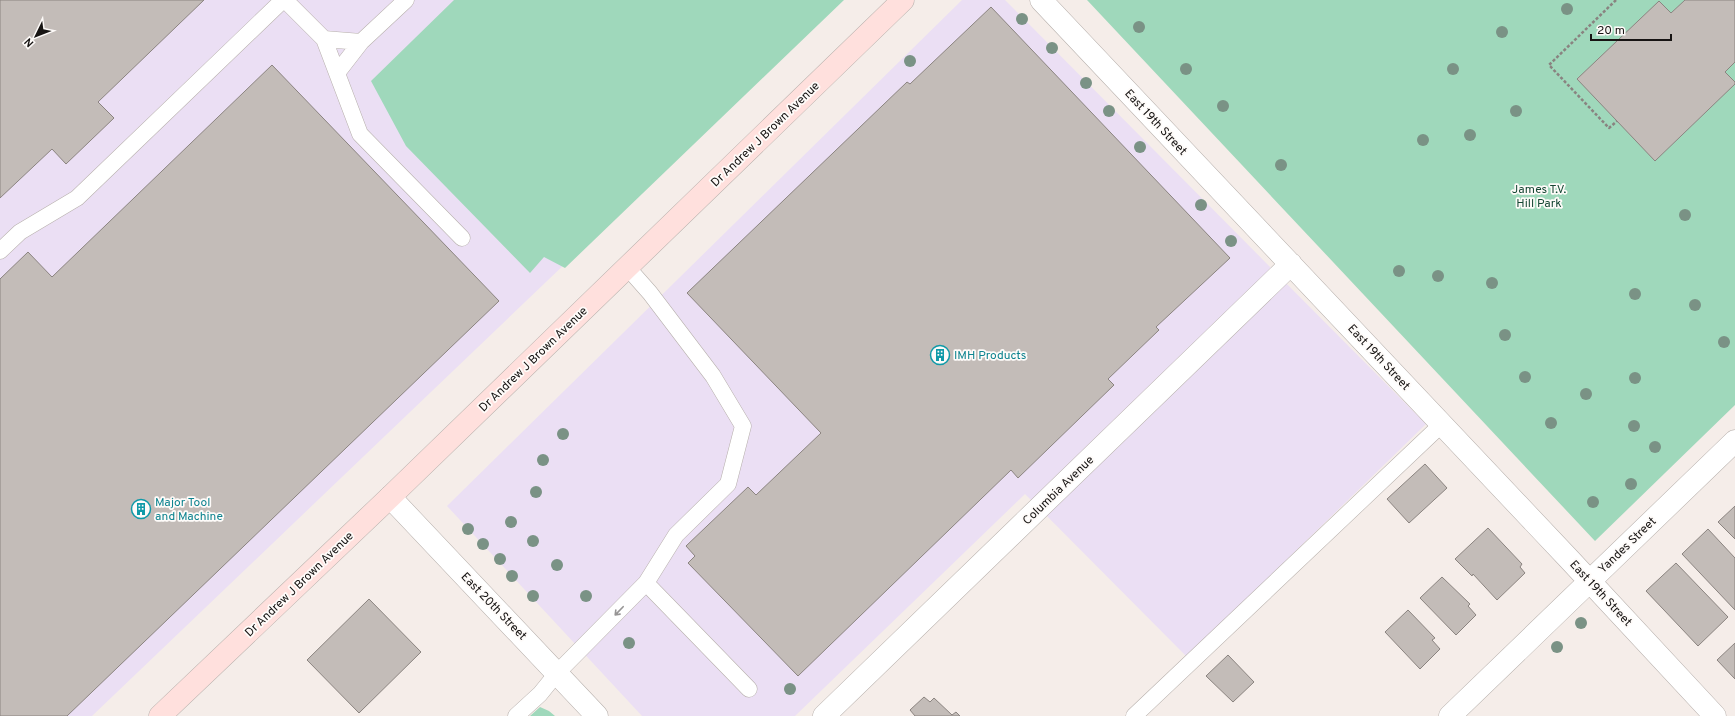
<svg xmlns="http://www.w3.org/2000/svg" width="1735" height="716" font-family="Overpass,sans-serif">
	<style>
		.industrial { fill: #ebdff4 }
		.green { fill: #9fd8bb }
		.building { fill: #c3bcb8; stroke: #8b8480 }
		.lines { fill: none; stroke-linecap: round; stroke-linejoin: round }
		.service-casing { stroke: #b7b0ac; stroke-width: 17 }
		.minor-casing { stroke: #b7b0ac; stroke-width: 23 }
		.secondary-casing { stroke: #b7b0ac; stroke-width: 23 }
		.path { stroke: #898380; stroke-width: 2.5; stroke-dasharray: 3 2; stroke-linecap: butt }
		.service { stroke: #fff; stroke-width: 16 }
		.minor { stroke: #fff; stroke-width: 22 }
		.secondary { stroke: #ffe0dd; stroke-width: 22 }
		.tree { fill: #7a9285 }
		.oneway { stroke: #979595 }
		.labels { text-anchor: middle; stroke-width: 3.5; stroke-linejoin: round; paint-order: stroke }
		.street-label { font-size: 12px; fill: #171413; stroke: #fefbf9 }
		.park-label { font-size: 12px; fill: #154733; stroke: #fefbf9 }
		.culture-label { font-size: 12px; fill: #0d838f; stroke: #fefbf9; text-anchor: start }
	</style>
	<rect width="100%" height="100%" fill="#f5ede9"/>
	<path class="industrial" d="M0 0H841L92 716H0Z
		M962 0H1005L1426 424 1187 657 1025 494 795 716H642L447 506Z"/>
	<path class="green" d="M454 0H844L565 268 544 257 530 273 406 146 371 81Z
		M1087 0H1735V405L1595 541Z
		M540 707 549 711 555 716H530Z"/>
	<path class="building" d="M0 0H204L98 102 114 118 66 164 52 149 0 198Z
		M1685 0H1735V62L1725 72 1735 82V84L1655 161 1577 79 1659 1 1671 13Z
		M991 7 1230 258 1156 327 1159 330 1108 379 1114 385 1018 478 1011 470 798 676 688 563 695 556 686 546 748 487 756 495 821 433 687 293 907 82 910 84Z
		M272 65 499 301 67 716H0V279L28 252 52 277Z
		M1425 464 1447 488 1409 523 1387 499Z
		M1735 506V539L1718 522Z
		M1488 528 1522 564 1520 567 1525 573 1497 600 1473 574 1472 576 1455 559Z
		M1708 529 1735 558V610L1682 554Z
		M1676 563 1728 617 1698 646 1646 591Z
		M1442 577 1470 604 1468 606 1476 615 1456 635 1420 598Z
		M369 599 421 652 359 713 307 660Z
		M1408 610 1435 638 1432 640 1440 649 1420 669 1385 632Z
		M1735 643V679L1717 660Z
		M1228 655 1254 682 1233 702 1206 676Z
		M924 697 930 702 934 698 952 715 956 712 960 716H915L910 710Z"/>
	<g class="lines">
		<defs>
			<path id="service" d="M285 0 324 39 360 134 462 238
				M324 39 361 42 337 73
				M361 42 406 0
				M0 251 20 232 77 198 283 0
				M646 583 749 689
				M516 716 540 694 557 673 646 583 676 535 728 484 743 426 713 376 650 293 627 267
				M1134 716 1442 424"/>
			<path id="minor" d="M1041 0 1569 559 1715 716
				M390 497 597 716
				M824 716 1291 264
				M1450 716 1735 441"/>
			<path id="secondary" d="M160 716 390 497 903 0"/>
		</defs>
		<use href="#service" class="service-casing"/>
		<use href="#minor" class="minor-casing"/>
		<use href="#secondary" class="secondary-casing"/>
		<path class="path" d="M1616 0 1549 65 1609 128 1617 121"/>
		<use href="#service" class="service"/>
		<use href="#minor" class="minor"/>
		<use href="#secondary" class="secondary"/>
	</g>
	<g class="tree">
		<circle cx="1567" cy="9" r="6"/>
		<circle cx="1022" cy="19" r="6"/>
		<circle cx="1139" cy="27" r="6"/>
		<circle cx="1502" cy="32" r="6"/>
		<circle cx="1052" cy="48" r="6"/>
		<circle cx="910" cy="61" r="6"/>
		<circle cx="1186" cy="69" r="6"/>
		<circle cx="1453" cy="69" r="6"/>
		<circle cx="1086" cy="83" r="6"/>
		<circle cx="1223" cy="106" r="6"/>
		<circle cx="1109" cy="111" r="6"/>
		<circle cx="1516" cy="111" r="6"/>
		<circle cx="1470" cy="135" r="6"/>
		<circle cx="1423" cy="140" r="6"/>
		<circle cx="1140" cy="147" r="6"/>
		<circle cx="1281" cy="165" r="6"/>
		<circle cx="1201" cy="205" r="6"/>
		<circle cx="1685" cy="215" r="6"/>
		<circle cx="1231" cy="241" r="6"/>
		<circle cx="1399" cy="271" r="6"/>
		<circle cx="1438" cy="276" r="6"/>
		<circle cx="1492" cy="283" r="6"/>
		<circle cx="1635" cy="294" r="6"/>
		<circle cx="1695" cy="305" r="6"/>
		<circle cx="1505" cy="335" r="6"/>
		<circle cx="1724" cy="342" r="6"/>
		<circle cx="1525" cy="377" r="6"/>
		<circle cx="1635" cy="378" r="6"/>
		<circle cx="1586" cy="394" r="6"/>
		<circle cx="1551" cy="423" r="6"/>
		<circle cx="1634" cy="426" r="6"/>
		<circle cx="563" cy="434" r="6"/>
		<circle cx="1655" cy="447" r="6"/>
		<circle cx="543" cy="460" r="6"/>
		<circle cx="1631" cy="484" r="6"/>
		<circle cx="536" cy="492" r="6"/>
		<circle cx="1593" cy="502" r="6"/>
		<circle cx="511" cy="522" r="6"/>
		<circle cx="468" cy="529" r="6"/>
		<circle cx="533" cy="541" r="6"/>
		<circle cx="483" cy="544" r="6"/>
		<circle cx="500" cy="559" r="6"/>
		<circle cx="557" cy="565" r="6"/>
		<circle cx="512" cy="576" r="6"/>
		<circle cx="533" cy="596" r="6"/>
		<circle cx="586" cy="596" r="6"/>
		<circle cx="1581" cy="623" r="6"/>
		<circle cx="629" cy="643" r="6"/>
		<circle cx="1557" cy="647" r="6"/>
		<circle cx="790" cy="689" r="6"/>
	</g>
	<defs><path id="oneway-shaft" d="M-6 0H5M1.5-3L5.5 0L1.5 3" fill="none" stroke-width="1.6" stroke-linecap="round" stroke-linejoin="round"/></defs>
	<use class="oneway" href="#oneway-shaft" transform="translate(619 611) rotate(134)"/>
	<defs>
		<symbol id="building-ring" viewBox="-11 -11 22 22"><circle r="9.5" fill="#fefbf9" stroke="#0f9aa8" stroke-width="1.5"/><path d="M-4-6H4V6H1V3H-1V6H-4ZM-2.5-4.3h1.7v1.8h-1.7ZM.8-4.3h1.7v1.8H.8ZM-2.5-1h1.7V.8h-1.7ZM.8-1h1.7V.8H.8Z" fill="#0f9aa8"/></symbol>
	</defs>
	<g fill-rule="evenodd">
		<use href="#building-ring" x="929" y="344" width="22" height="22"/>
		<use href="#building-ring" x="130" y="498" width="22" height="22"/>
	</g>
	<g class="labels">
		<g class="street-label">
			<text transform="translate(1156 122) rotate(47)" y="4">East 19th Street</text>
			<text transform="translate(765 134) rotate(-44)" y="4">Dr Andrew J Brown Avenue</text>
			<text transform="translate(1379 357) rotate(47)" y="4">East 19th Street</text>
			<text transform="translate(533 359) rotate(-44)" y="4">Dr Andrew J Brown Avenue</text>
			<text transform="translate(1058 490) rotate(-44)" y="4">Columbia Avenue</text>
			<text transform="translate(1627 545) rotate(-44)" y="4">Yandes Street</text>
			<text transform="translate(299 584) rotate(-44)" y="4">Dr Andrew J Brown Avenue</text>
			<text transform="translate(1601 593) rotate(47)" y="4">East 19th Street</text>
			<text transform="translate(494 606) rotate(46)" y="4">East 20th Street</text>
		</g>
		<g class="park-label">
			<text x="1539" y="193">James T.V.<tspan x="1539" dy="14">Hill Park</tspan></text>
		</g>
		<g class="culture-label">
			<text x="954" y="359">IMH Products</text>
			<text x="155" y="506">Major Tool<tspan x="155" dy="14">and Machine</tspan></text>
		</g>
	</g>
	<g transform="translate(36 36) rotate(227)" stroke="#fefbf9" stroke-width="3" paint-order="stroke">
	<path d="M0-3L7 15L0 10L-7 15Z" fill="#171413"/>
	<text y="-6" font-size="11" font-weight="bold" text-anchor="middle" fill="#171413">N</text>
	</g>
	<path d="M1591 34v6h80v-6" fill="none" stroke="#171413" stroke-width="2"/>
	<text x="1597" y="34" font-size="12" fill="#171413" stroke="#fefbf9" stroke-width="3" paint-order="stroke">20 m</text>
</svg>
